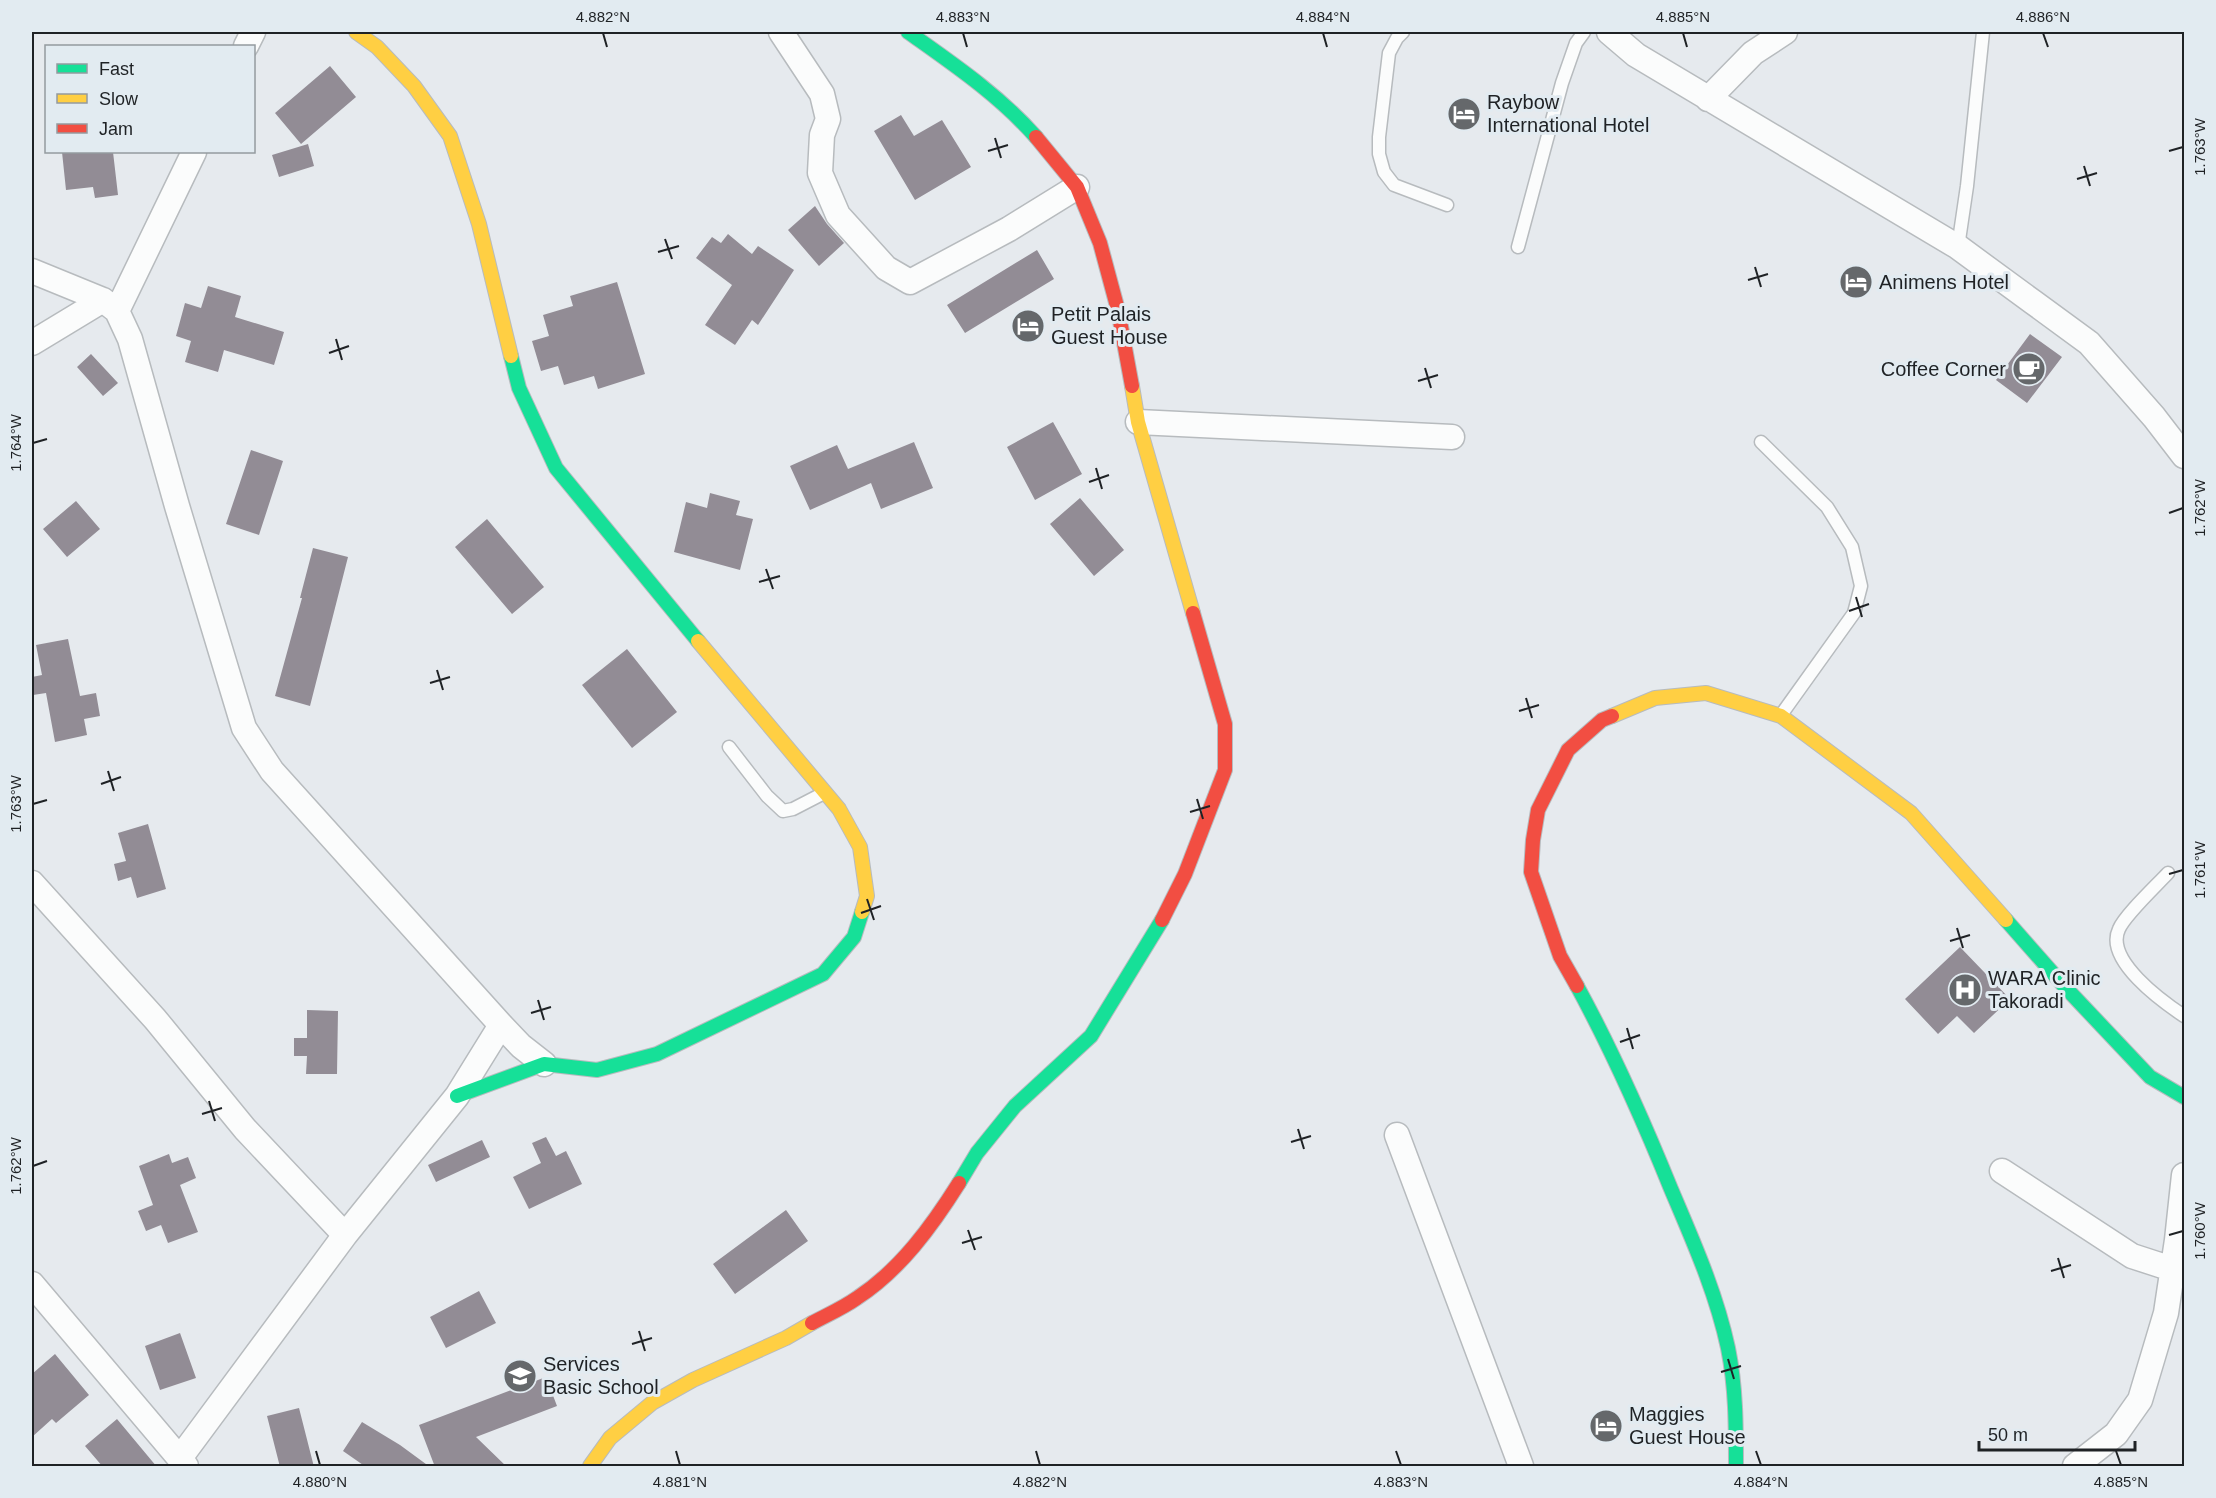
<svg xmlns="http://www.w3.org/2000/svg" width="2216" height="1498" font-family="Arial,sans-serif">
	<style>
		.building { fill: #928c95 }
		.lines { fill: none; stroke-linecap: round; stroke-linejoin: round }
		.lane-casing { stroke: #b7bbbe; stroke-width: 15 }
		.street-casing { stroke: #b7bbbe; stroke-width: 27 }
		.fast-casing { stroke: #b7bbbe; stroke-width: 16 }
		.slow-casing { stroke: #b7bbbe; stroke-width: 16 }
		.jam-casing { stroke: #b7bbbe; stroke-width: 16 }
		.lane { stroke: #fbfcfc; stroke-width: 12 }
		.street { stroke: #fbfcfc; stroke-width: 24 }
		.fast { stroke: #16e098; stroke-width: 14 }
		.slow { stroke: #ffcf43; stroke-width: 14 }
		.jam { stroke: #f24e42; stroke-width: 14 }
		.ticks { fill: none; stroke: #1f2225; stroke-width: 2 }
		.labels { text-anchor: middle; stroke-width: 6; stroke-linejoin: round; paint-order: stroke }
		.poi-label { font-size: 20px; fill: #1f2225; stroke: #e2ebf1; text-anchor: start }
		.neatline { fill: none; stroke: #1f2225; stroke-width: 2 }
		.ticks-label { font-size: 15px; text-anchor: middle; fill: #1f2225 }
	</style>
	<rect width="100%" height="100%" fill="#e6eaee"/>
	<path class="building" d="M330 66 356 97 301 144 275 113Z
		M901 115 914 136 942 120 971 167 915 200 874 131Z
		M308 144 314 166 279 177 272 155Z
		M62 152H113L118 195 95 198 93 187 66 190Z
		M815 206 827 224 844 243 819 266 788 230Z
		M728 234 752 254 758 246 794 270 758 325 752 320 735 345 705 325 732 285 696 258 712 237 721 243Z
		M1037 250 1054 279 965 333 947 305Z
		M617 282 645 374 598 389 594 376 564 385 558 366 541 371 532 341 549 336 543 315 573 306 570 296Z
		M208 286 241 296 235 317 284 332 274 365 224 350 218 372 185 362 191 341 176 336 185 303 201 308Z
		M2030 334 2062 357 2027 403 1996 380Z
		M91 354 118 383 103 396 77 367Z
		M1053 422 1082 474 1035 500 1007 447Z
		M914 442 933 488 881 509 871 483 810 510 790 466 837 445 848 469Z
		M251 450 283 461 259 535 226 524Z
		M710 493 740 501 736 515 753 519 740 570 674 552 686 502 707 508Z
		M1080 498 1124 550 1094 576 1050 524Z
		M76 501 100 529 67 557 43 529Z
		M487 519 544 587 512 614 455 547Z
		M313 548 348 557 310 706 275 696 302 598H300Z
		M68 639 80 696 96 693 100 716 84 719 87 735 55 742 46 693 33 695 32 677 42 675 36 645Z
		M627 649 677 712 632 748 582 685Z
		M148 824 166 889 137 898 131 877 118 881 114 864 126 861 118 833Z
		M1960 947 2010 999 1974 1033 1957 1016 1938 1034 1905 999Z
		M307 1010 338 1011 337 1074H306L307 1056H294V1038H307Z
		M546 1137 556 1156 566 1151 582 1184 529 1209 513 1177 541 1163 532 1143Z
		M482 1140 490 1157 436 1182 428 1165Z
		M169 1154 172 1163 188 1157 196 1178 180 1185 198 1232 168 1243 161 1225 146 1231 138 1211 153 1205 139 1166Z
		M786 1210 808 1241 735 1294 713 1264Z
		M479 1291 496 1323 446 1348 430 1317Z
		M180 1333 196 1378 160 1390 145 1346Z
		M55 1354 89 1395 56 1423 52 1419 32 1437V1374Z
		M546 1377 557 1406 476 1437 507 1467H435L419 1425Z
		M299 1408 314 1467H280L267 1416Z
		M117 1419 157 1467H103L85 1446Z
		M362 1422 400 1445 430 1467H366L343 1451Z"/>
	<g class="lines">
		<defs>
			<path id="lane" d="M1403 32 1397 38 1389 53 1379 137V154L1384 172 1394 185 1447 205
				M1518 247 1562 83 1576 43 1584 32
				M1958 247 1967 186 1983 32
				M1761 442 1827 507 1852 547 1861 586 1854 613 1781 715
				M729 747 767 796 783 811 793 809 824 793
				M2168 873C2156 886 2125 915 2119 929 2104 960 2163 1002 2184 1016"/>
			<path id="street" d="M781 32 822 94 828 119 822 135 820 173 838 215 886 268 910 282 1009 229 1077 187
				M1609 32 1636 55 1958 247 2033 302 2089 343 2154 417 2184 456
				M246 46 253 32
				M1708 99 1753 53 1785 32
				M32 271 103 300 117 311 130 339 177 506 244 728 272 771 501 1025 521 1046 544 1064
				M117 311 194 152
				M32 343 103 300
				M1138 422 1452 437
				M32 883 155 1019 245 1129 345 1235
				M1397 1135 1521 1466
				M2002 1171 2132 1256 2172 1269
				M32 1284 186 1466
				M180 1458 345 1235 457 1096 501 1025
				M2075 1466 2116 1434 2140 1400 2166 1313 2177 1240 2184 1175"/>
			<path id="fast" d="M908 32C953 64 999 95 1036 137
				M511 356 519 388 556 468 698 641
				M2006 920 2065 987 2150 1077 2184 1097
				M1577 986C1613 1052 1643 1120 1671 1189 1693 1241 1716 1292 1728 1348 1736 1387 1736 1427 1736 1466
				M457 1096 544 1064 597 1070 657 1054 823 974 854 937 862 912
				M959 1183 977 1153 1015 1106 1091 1036 1162 920"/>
			<path id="slow" d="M356 32 377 47 414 86 450 136 479 224 511 356
				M1132 386 1138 422 1193 613
				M698 641 839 809 860 847 867 896 862 912
				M1612 716 1655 698 1706 693 1781 716 1911 813 2006 920
				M590 1466 610 1438 652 1403 693 1380 786 1338 812 1323"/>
			<path id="jam" d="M1036 137 1077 187 1100 243 1118 310 1132 386
				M1162 920 1185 874 1225 770V724L1193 613
				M1577 986 1560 956 1531 872 1533 840 1538 810 1568 750 1602 720 1612 716
				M812 1323C827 1315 843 1308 857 1298 900 1270 932 1226 959 1183"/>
		</defs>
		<use href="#lane" class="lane-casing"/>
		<use href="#street" class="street-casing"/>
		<use href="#fast" class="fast-casing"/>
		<use href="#slow" class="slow-casing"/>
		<use href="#jam" class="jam-casing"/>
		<use href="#lane" class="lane"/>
		<use href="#street" class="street"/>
		<use href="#fast" class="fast"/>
		<use href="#slow" class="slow"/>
		<use href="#jam" class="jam"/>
	</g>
	<path class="ticks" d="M603 33 607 47M963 33 967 47M1323 33 1327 47M1683 33 1687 47M2043 33 2048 47M995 138 1001 158M988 151 1008 145M2169 151 2183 147M2084 166 2090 186M2077 179 2097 173M665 239 672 259M658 252 679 246M1755 267 1761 287M1748 280 1768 274M336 339 342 360M329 353 349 346M1425 368 1431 388M1418 381 1438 375M33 443 47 439M1096 468 1102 489M1089 482 1109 475M2169 513 2183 508M766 569 773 589M759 582 780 576M1856 597 1862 617M1849 611 1869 604M437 670 443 690M430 683 450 677M1526 698 1532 718M1519 711 1539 705M108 771 114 791M101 784 121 777M1197 799 1203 819M33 804 47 800M1190 812 1210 806M2169 874 2183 870M867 899 874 920M861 913 881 906M1957 928 1963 948M1950 941 1970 935M538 1000 544 1020M531 1013 551 1007M1627 1028 1633 1049M1620 1042 1640 1035M209 1101 215 1121M202 1114 222 1108M1298 1129 1304 1149M1291 1142 1311 1136M33 1166 47 1161M968 1230 975 1250M2169 1235 2183 1231M962 1243 982 1237M2058 1258 2064 1278M2051 1271 2071 1265M639 1331 645 1351M632 1344 652 1338M1728 1359 1734 1379M1721 1372 1741 1366M316 1451 320 1465M676 1451 680 1465M1036 1451 1040 1465M1396 1451 1401 1465M1756 1451 1761 1465M2116 1451 2121 1465"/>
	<defs>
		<symbol id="hotel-disc" viewBox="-11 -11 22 22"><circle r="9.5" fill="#65686b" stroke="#e2ebf1"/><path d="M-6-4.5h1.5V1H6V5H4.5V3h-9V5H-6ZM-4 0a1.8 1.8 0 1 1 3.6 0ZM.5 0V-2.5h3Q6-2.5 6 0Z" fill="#fff"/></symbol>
		<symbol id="cafe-disc" viewBox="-11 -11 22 22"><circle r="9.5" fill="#65686b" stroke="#e2ebf1"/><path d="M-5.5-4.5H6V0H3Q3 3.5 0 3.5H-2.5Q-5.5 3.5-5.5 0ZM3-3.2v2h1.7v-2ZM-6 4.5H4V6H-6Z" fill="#fff"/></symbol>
		<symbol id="hospital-disc" viewBox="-11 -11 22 22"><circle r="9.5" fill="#65686b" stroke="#e2ebf1"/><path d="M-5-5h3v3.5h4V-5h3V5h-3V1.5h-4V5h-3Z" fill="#fff"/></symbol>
		<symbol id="school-disc" viewBox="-11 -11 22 22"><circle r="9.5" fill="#65686b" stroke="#e2ebf1"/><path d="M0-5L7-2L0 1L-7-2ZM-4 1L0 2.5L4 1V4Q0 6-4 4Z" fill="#fff"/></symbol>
	</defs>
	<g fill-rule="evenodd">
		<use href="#hotel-disc" x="1445" y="95" width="38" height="38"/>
		<use href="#hotel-disc" x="1837" y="263" width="38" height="38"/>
		<use href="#hotel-disc" x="1009" y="307" width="38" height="38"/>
		<use href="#cafe-disc" x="2010" y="350" width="38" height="38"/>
		<use href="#hospital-disc" x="1946" y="971" width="38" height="38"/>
		<use href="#school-disc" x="501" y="1357" width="38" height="38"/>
		<use href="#hotel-disc" x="1587" y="1407" width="38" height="38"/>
	</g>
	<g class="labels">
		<g class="poi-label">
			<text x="1487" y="109">Raybow<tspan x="1487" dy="23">International Hotel</tspan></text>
			<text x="1879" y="289">Animens Hotel</text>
			<text x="1051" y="321">Petit Palais<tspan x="1051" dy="23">Guest House</tspan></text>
			<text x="2006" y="376" text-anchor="end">Coffee Corner</text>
			<text x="1988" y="985">WARA Clinic<tspan x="1988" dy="23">Takoradi</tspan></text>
			<text x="543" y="1371">Services<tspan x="543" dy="23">Basic School</tspan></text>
			<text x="1629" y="1421">Maggies<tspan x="1629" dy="23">Guest House</tspan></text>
		</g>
	</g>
	<rect width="2216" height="1498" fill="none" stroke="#e2ebf1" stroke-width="66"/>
	<rect x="45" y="45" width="210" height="108" fill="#e2ebf1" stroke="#949b9f" stroke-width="1.5"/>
	<rect x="57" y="64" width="30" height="9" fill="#16e098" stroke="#949b9f" stroke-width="1.5"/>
	<text x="99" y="75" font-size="18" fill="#1f2225">Fast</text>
	<rect x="57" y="94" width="30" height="9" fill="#ffcf43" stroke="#949b9f" stroke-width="1.5"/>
	<text x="99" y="105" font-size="18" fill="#1f2225">Slow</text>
	<rect x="57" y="124" width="30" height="9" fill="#f24e42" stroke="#949b9f" stroke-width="1.5"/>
	<text x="99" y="135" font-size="18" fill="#1f2225">Jam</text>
	<path d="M1979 1441v9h156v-9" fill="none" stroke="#1f2225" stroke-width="3"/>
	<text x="1988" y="1441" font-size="18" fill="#1f2225" stroke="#e2ebf1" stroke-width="4.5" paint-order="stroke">50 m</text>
	<rect x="33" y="33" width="2150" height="1432" class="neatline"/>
	<g class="ticks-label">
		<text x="603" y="22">4.882°N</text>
		<text x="963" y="22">4.883°N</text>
		<text x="1323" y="22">4.884°N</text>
		<text x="1683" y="22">4.885°N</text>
		<text x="2043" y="22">4.886°N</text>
		<text transform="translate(2200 147) rotate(-90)" y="5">1.763°W</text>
		<text transform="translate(16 443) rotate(-90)" y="5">1.764°W</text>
		<text transform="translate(2200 508) rotate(-90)" y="5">1.762°W</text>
		<text transform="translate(16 804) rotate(-90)" y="5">1.763°W</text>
		<text transform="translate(2200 870) rotate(-90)" y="5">1.761°W</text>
		<text transform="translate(16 1166) rotate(-90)" y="5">1.762°W</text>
		<text transform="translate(2200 1231) rotate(-90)" y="5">1.760°W</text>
		<text x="320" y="1487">4.880°N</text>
		<text x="680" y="1487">4.881°N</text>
		<text x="1040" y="1487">4.882°N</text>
		<text x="1401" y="1487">4.883°N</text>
		<text x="1761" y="1487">4.884°N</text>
		<text x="2121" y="1487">4.885°N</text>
	</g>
</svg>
